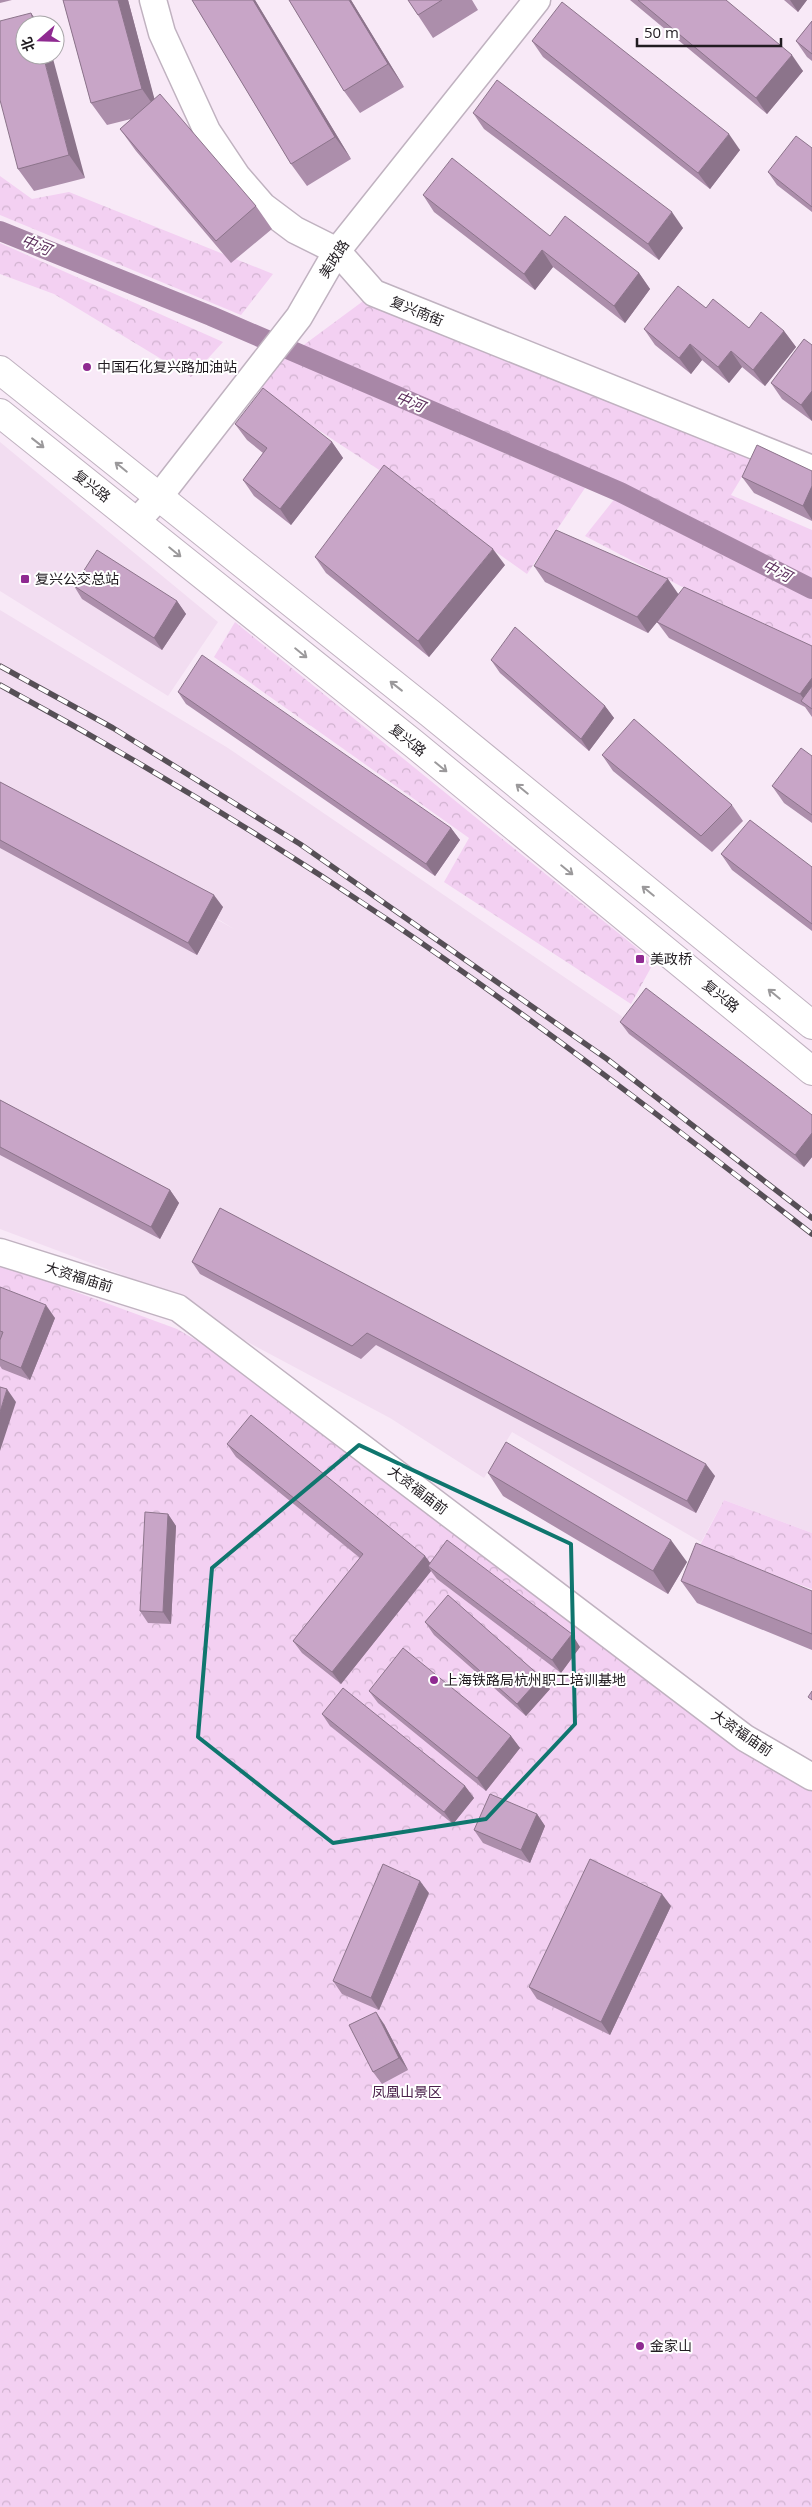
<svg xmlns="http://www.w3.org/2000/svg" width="812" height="2507" font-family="'Open Sans','Noto Sans SC',sans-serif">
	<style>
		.built { fill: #f2ddf1 }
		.park { fill: url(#park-crowns) }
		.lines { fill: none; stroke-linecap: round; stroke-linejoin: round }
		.canal { stroke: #a887a7; stroke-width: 20 }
		.secondary-casing { stroke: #c0b2c0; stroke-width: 29 }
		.primary-casing { stroke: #c0b2c0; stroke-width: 30 }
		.secondary { stroke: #fff; stroke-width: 26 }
		.primary { stroke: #fff; stroke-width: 28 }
		.rail-casing { stroke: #564f56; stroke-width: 5.5 }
		.rail { stroke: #fff; stroke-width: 4; stroke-dasharray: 11; stroke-linecap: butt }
		.wall { fill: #ac8eab }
		.shaded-wall { fill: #8c748b }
		.building { fill: #c8a5c7; stroke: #8c748b }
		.oneway { stroke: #9b999b }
		.marked { fill: none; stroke: #0f766e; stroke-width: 4; stroke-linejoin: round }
		.poi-dot { fill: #8f2a91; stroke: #fff; stroke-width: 2 }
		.labels { text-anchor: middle; stroke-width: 4; stroke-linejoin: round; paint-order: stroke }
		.street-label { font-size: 14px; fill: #211c21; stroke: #fff }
		.poi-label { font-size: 14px; fill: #211c21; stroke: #fff; text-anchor: start }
		.park-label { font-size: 14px; fill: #4b204b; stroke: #fff }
		.water-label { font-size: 15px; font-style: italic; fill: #5d305d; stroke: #fff }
	</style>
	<defs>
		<pattern id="park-crowns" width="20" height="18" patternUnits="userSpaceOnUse" patternTransform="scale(1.25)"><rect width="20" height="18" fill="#f3d0f2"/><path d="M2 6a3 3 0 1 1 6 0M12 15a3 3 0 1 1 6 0" fill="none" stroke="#d0b2cf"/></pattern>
	</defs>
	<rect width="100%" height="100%" fill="#f8e9f7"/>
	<path class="built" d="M0 442 218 622 168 696 0 591Z
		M0 610 228 748 689 1062 812 1157V1533L724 1500 701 1542 512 1432 484 1478 390 1418 120 1274 0 1229V800L234 929 0 784Z"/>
	<path class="park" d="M0 176 32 199 69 192 273 274 241 315 0 215Z
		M0 243 223 342 191 377 54 294 0 274Z
		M374 293 755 455 731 495 812 530V579L609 477 301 347Z
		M283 357 585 488 527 574 396 481 259 391Z
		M620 492 812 589V655L585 536Z
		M235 622 654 962 631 1004 444 882 469 838 214 657Z
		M0 1264 177 1329 275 1386 812 1768V2507H0Z
		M724 1500 812 1533V1589L698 1549Z"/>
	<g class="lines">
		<path class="canal" d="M0 231 211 316 620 492 812 589"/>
		<defs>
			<path id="secondary" d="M153 0 162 33 207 131 237 176 263 206 295 230 337 251 374 293 812 469
				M137 521 158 498 299 317 337 251 537 0
				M0 1252 178 1308 745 1738 812 1777"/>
			<path id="primary" d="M0 370 431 714 812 1025
				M0 413 414 744 812 1071"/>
		</defs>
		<use href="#secondary" class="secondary-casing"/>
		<use href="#primary" class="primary-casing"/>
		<use href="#secondary" class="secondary"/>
		<use href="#primary" class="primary"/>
		<defs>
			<path id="rail" d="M0 666 113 728 300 844 607 1059 812 1218
				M0 685C133 757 263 836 388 920 534 1019 673 1126 812 1234"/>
		</defs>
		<use href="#rail" class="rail-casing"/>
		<use href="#rail" class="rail"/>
	</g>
	<path class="wall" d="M0 0H12L0 3Z
		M63 0H128L154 99 256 206 272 229 231 263 136 151 120 129 131 119 107 125 91 103Z
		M192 0H255L351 159 307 186 291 164Z
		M289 0H351L404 87 360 113 344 91Z
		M408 0H472L478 10 433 38Z
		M630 0H726L803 71 767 114Z
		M784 0H807L798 12Z
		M0 21 85 178 34 191 18 169Z
		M812 21V61L807 57 796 41Z
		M532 41 740 150 710 189 543 57Z
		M473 113 683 228 659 260 484 129Z
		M812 148V212L777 185 768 172Z
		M423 195 550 236 639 273 650 289 625 323 553 267 535 290 434 212Z
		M706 308 749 328 784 331 796 347 765 386 742 367 729 383 702 360 691 374 655 345 644 329Z
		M812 345V421L782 399 771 383Z
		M235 424 332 442 343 458 291 525 254 496 243 480 263 453 247 440Z
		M812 471V521L754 493 742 477Z
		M315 557 505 565 429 657 326 573Z
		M534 566 679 594 812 646V717L805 707 669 638 657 622 662 616 648 633 545 582Z
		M74 586 177 601 186 614 162 650 82 599Z
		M491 660 605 706 614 718 589 751 500 673Z
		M178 692 451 828 460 840 435 876 186 704Z
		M602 755 732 805 743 821 712 852 613 771Z
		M812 756V823L784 803 772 786Z
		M0 782 223 907 197 955 0 848Z
		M721 854 812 867V931L732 870Z
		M620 1022 812 1115V1157L804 1167 629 1034Z
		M0 1100 170 1190 179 1203 160 1239 0 1155Z
		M220 1208 715 1476 696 1513 376 1345 361 1359 200 1274 192 1262Z
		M0 1287 55 1318 30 1380 2 1369 0 1366Z
		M227 1444 425 1556 430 1563 580 1647 561 1673 437 1579 431 1571 341 1684 302 1653 293 1641 360 1558 236 1457Z
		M488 1473 687 1562 668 1594 503 1496Z
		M168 1514 176 1526 171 1624 148 1623 140 1611Z
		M681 1581 812 1591V1650L697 1603Z
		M425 1622 550 1689 526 1716 434 1635Z
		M369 1691 511 1736 520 1748 486 1791 378 1703Z
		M322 1714 465 1786 474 1798 453 1824 330 1726Z
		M537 1814 545 1826 530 1863 483 1843 474 1830Z
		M429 1893 379 2010 342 1994 333 1981Z
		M671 1906 610 2035 537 1999 529 1987Z
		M384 2024 408 2070 382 2084 373 2072Z"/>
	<path class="shaded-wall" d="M118 0H128L158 112 142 89Z
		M253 0H255L351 159 335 137Z
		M349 0H351L404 87 388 64Z
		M790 0H807L798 12Z
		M31 13 40 25H35Z
		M43 55H52L85 178 69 155Z
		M792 55 803 71 767 114 756 98Z
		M729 134 740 150 710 189 698 173Z
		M672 212 683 228 659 260 648 244Z
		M542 250 553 267 535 290 524 274Z
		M639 273 650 289 625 323 614 306Z
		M784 331 796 347 765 386 753 370Z
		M690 344 702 360 691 374 679 358Z
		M731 351 742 367 729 383 718 367Z
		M812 391V421L801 405Z
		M332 442 343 458 291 525 280 509Z
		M812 486V520L803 506Z
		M493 549 505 565 429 657 418 641Z
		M668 579 679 595 648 633 637 617Z
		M177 601 186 614 162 650 154 638Z
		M812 678V709L810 707 800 694Z
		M605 706 614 718 589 751 581 739Z
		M451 828 460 840 435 876 426 864Z
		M214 895 223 907 197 955 188 943Z
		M812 1133V1157L804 1167 795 1155Z
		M170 1190 179 1203 160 1239 151 1227Z
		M46 1305 55 1318 30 1380 21 1368Z
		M7 1389 16 1402 0 1451V1412Z
		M706 1464 715 1476 696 1513 687 1501Z
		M168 1514 176 1526 171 1624 163 1612Z
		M671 1540 687 1562 668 1594 653 1571Z
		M425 1556 434 1568 428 1566 431 1571 341 1684 332 1672Z
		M572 1634 580 1647 561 1673 552 1660Z
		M541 1677 550 1689 526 1716 517 1704Z
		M511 1736 520 1748 486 1791 477 1778Z
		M465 1786 474 1798 453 1824 444 1812Z
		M537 1814 545 1826 530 1863 521 1850Z
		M420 1881 429 1893 379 2010 371 1998Z
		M662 1894 671 1906 610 2035 601 2022Z
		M376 2012 384 2024 408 2070 399 2058Z"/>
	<path class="building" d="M63 0H118L142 89 91 103Z
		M192 0H253L335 137 291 164Z
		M289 0H349L388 64 344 91Z
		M408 0H442L418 15Z
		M638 0H726L792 55 756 98Z
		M562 2 729 134 698 173 532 41Z
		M31 13 35 25H25V55H43L69 155 18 169 0 100V21Z
		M812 21V54L796 41Z
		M497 80 672 212 648 244 473 113Z
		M160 94 256 206 216 241 120 129Z
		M796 136 812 148V207L768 172Z
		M452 158 550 236 565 216 639 273 614 306 542 250 524 274 423 195Z
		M678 286 706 308 713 299 749 328 761 312 784 331 753 370 731 351 718 367 690 344 679 358 644 329Z
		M804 339 812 345V391L801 405 771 383Z
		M263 388 332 442 280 509 243 480 267 448 235 424Z
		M757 445 812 471V486L803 506 742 477Z
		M384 465 493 549 418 641 315 557Z
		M556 530 668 579 637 617 534 566Z
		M97 550 177 601 154 638 74 586Z
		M684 587 812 646V678L800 694 657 622Z
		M515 627 605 706 581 739 491 660Z
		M202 655 451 828 426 864 178 692Z
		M812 686V709L801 701Z
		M634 719 732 805 701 836 602 755Z
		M801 748 812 756V815L772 786Z
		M0 782 214 895 188 943 0 840Z
		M750 820 812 867V924L721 854Z
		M646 988 812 1115V1133L795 1155 620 1022Z
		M0 1100 170 1190 151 1227 0 1147Z
		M220 1208 706 1464 687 1501 367 1333 352 1346 192 1262Z
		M0 1287 46 1305 21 1368 0 1359V1340L3 1332 0 1331Z
		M0 1387 7 1389 0 1412Z
		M251 1415 425 1556 332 1672 293 1641 363 1554 227 1444Z
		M506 1442 671 1540 653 1571 488 1473Z
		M145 1512 168 1514 163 1612 140 1611Z
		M447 1540 572 1634 552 1660 428 1566Z
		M696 1543 812 1591V1634L681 1581Z
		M448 1595 541 1677 517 1704 425 1622Z
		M403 1648 511 1736 477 1778 369 1691Z
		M343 1688 465 1786 444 1812 322 1714Z
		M812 1691V1700L808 1697Z
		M490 1794 537 1814 521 1850 474 1830Z
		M590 1859 662 1894 601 2022 529 1987Z
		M383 1864 420 1881 371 1998 333 1981Z
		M376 2012 399 2058 373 2072 349 2025Z"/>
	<defs><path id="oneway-shaft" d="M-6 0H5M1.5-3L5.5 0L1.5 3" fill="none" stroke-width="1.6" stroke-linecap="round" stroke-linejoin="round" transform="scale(1.25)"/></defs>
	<g class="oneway">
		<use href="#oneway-shaft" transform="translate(38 443) rotate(38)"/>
		<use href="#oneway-shaft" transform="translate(121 467) rotate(-141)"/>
		<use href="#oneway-shaft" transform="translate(175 552) rotate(39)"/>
		<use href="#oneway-shaft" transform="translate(301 653) rotate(39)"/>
		<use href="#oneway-shaft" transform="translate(396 686) rotate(-142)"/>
		<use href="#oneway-shaft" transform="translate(441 767) rotate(39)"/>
		<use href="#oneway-shaft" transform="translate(522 789) rotate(-141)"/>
		<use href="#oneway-shaft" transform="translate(567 870) rotate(39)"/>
		<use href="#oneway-shaft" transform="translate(648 891) rotate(-141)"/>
		<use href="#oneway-shaft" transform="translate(774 994) rotate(-141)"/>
	</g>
	<path class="marked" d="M359 1445 571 1544 575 1724 486 1819 333 1843 198 1737 212 1568Z"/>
	<g class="poi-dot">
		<circle cx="87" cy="367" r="5"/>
		<rect x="20" y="574" width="10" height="10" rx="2.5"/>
		<rect x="635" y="954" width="10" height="10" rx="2.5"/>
		<circle cx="434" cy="1680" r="5"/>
		<circle cx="640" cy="2346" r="5"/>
	</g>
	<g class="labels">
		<g class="street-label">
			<text transform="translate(334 259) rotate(-57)" y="5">美政路</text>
			<text transform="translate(417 311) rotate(22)" y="5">复兴南街</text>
			<text transform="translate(92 486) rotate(38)" y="5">复兴路</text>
			<text transform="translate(408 740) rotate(39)" y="5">复兴路</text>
			<text transform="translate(721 996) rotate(39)" y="5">复兴路</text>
			<text transform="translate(79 1277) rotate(17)" y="5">大资福庙前</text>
			<text transform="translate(418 1490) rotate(37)" y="5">大资福庙前</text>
			<text transform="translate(742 1733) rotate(34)" y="5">大资福庙前</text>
		</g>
		<g class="poi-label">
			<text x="97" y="372">中国石化复兴路加油站</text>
			<text x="35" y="584">复兴公交总站</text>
			<text x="650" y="964">美政桥</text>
			<text x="444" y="1685">上海铁路局杭州职工培训基地</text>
			<text x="650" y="2351">金家山</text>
		</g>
		<g class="park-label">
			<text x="407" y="2097">凤凰山景区</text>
		</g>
		<g class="water-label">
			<text transform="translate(36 245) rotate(22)" y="5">中河</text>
			<text transform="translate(410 402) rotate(23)" y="5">中河</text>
			<text transform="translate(777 571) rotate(27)" y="5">中河</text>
		</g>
	</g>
	<g transform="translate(40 40) rotate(250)"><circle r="24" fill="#ffffff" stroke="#a6a4a6"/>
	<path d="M0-4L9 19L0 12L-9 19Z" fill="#8f2a91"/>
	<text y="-8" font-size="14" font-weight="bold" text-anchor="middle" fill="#211c21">北</text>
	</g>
	<path d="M637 38v8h144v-8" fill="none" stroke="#211c21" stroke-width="2.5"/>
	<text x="644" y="38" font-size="15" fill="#211c21" stroke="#ffffff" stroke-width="4" paint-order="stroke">50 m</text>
</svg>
